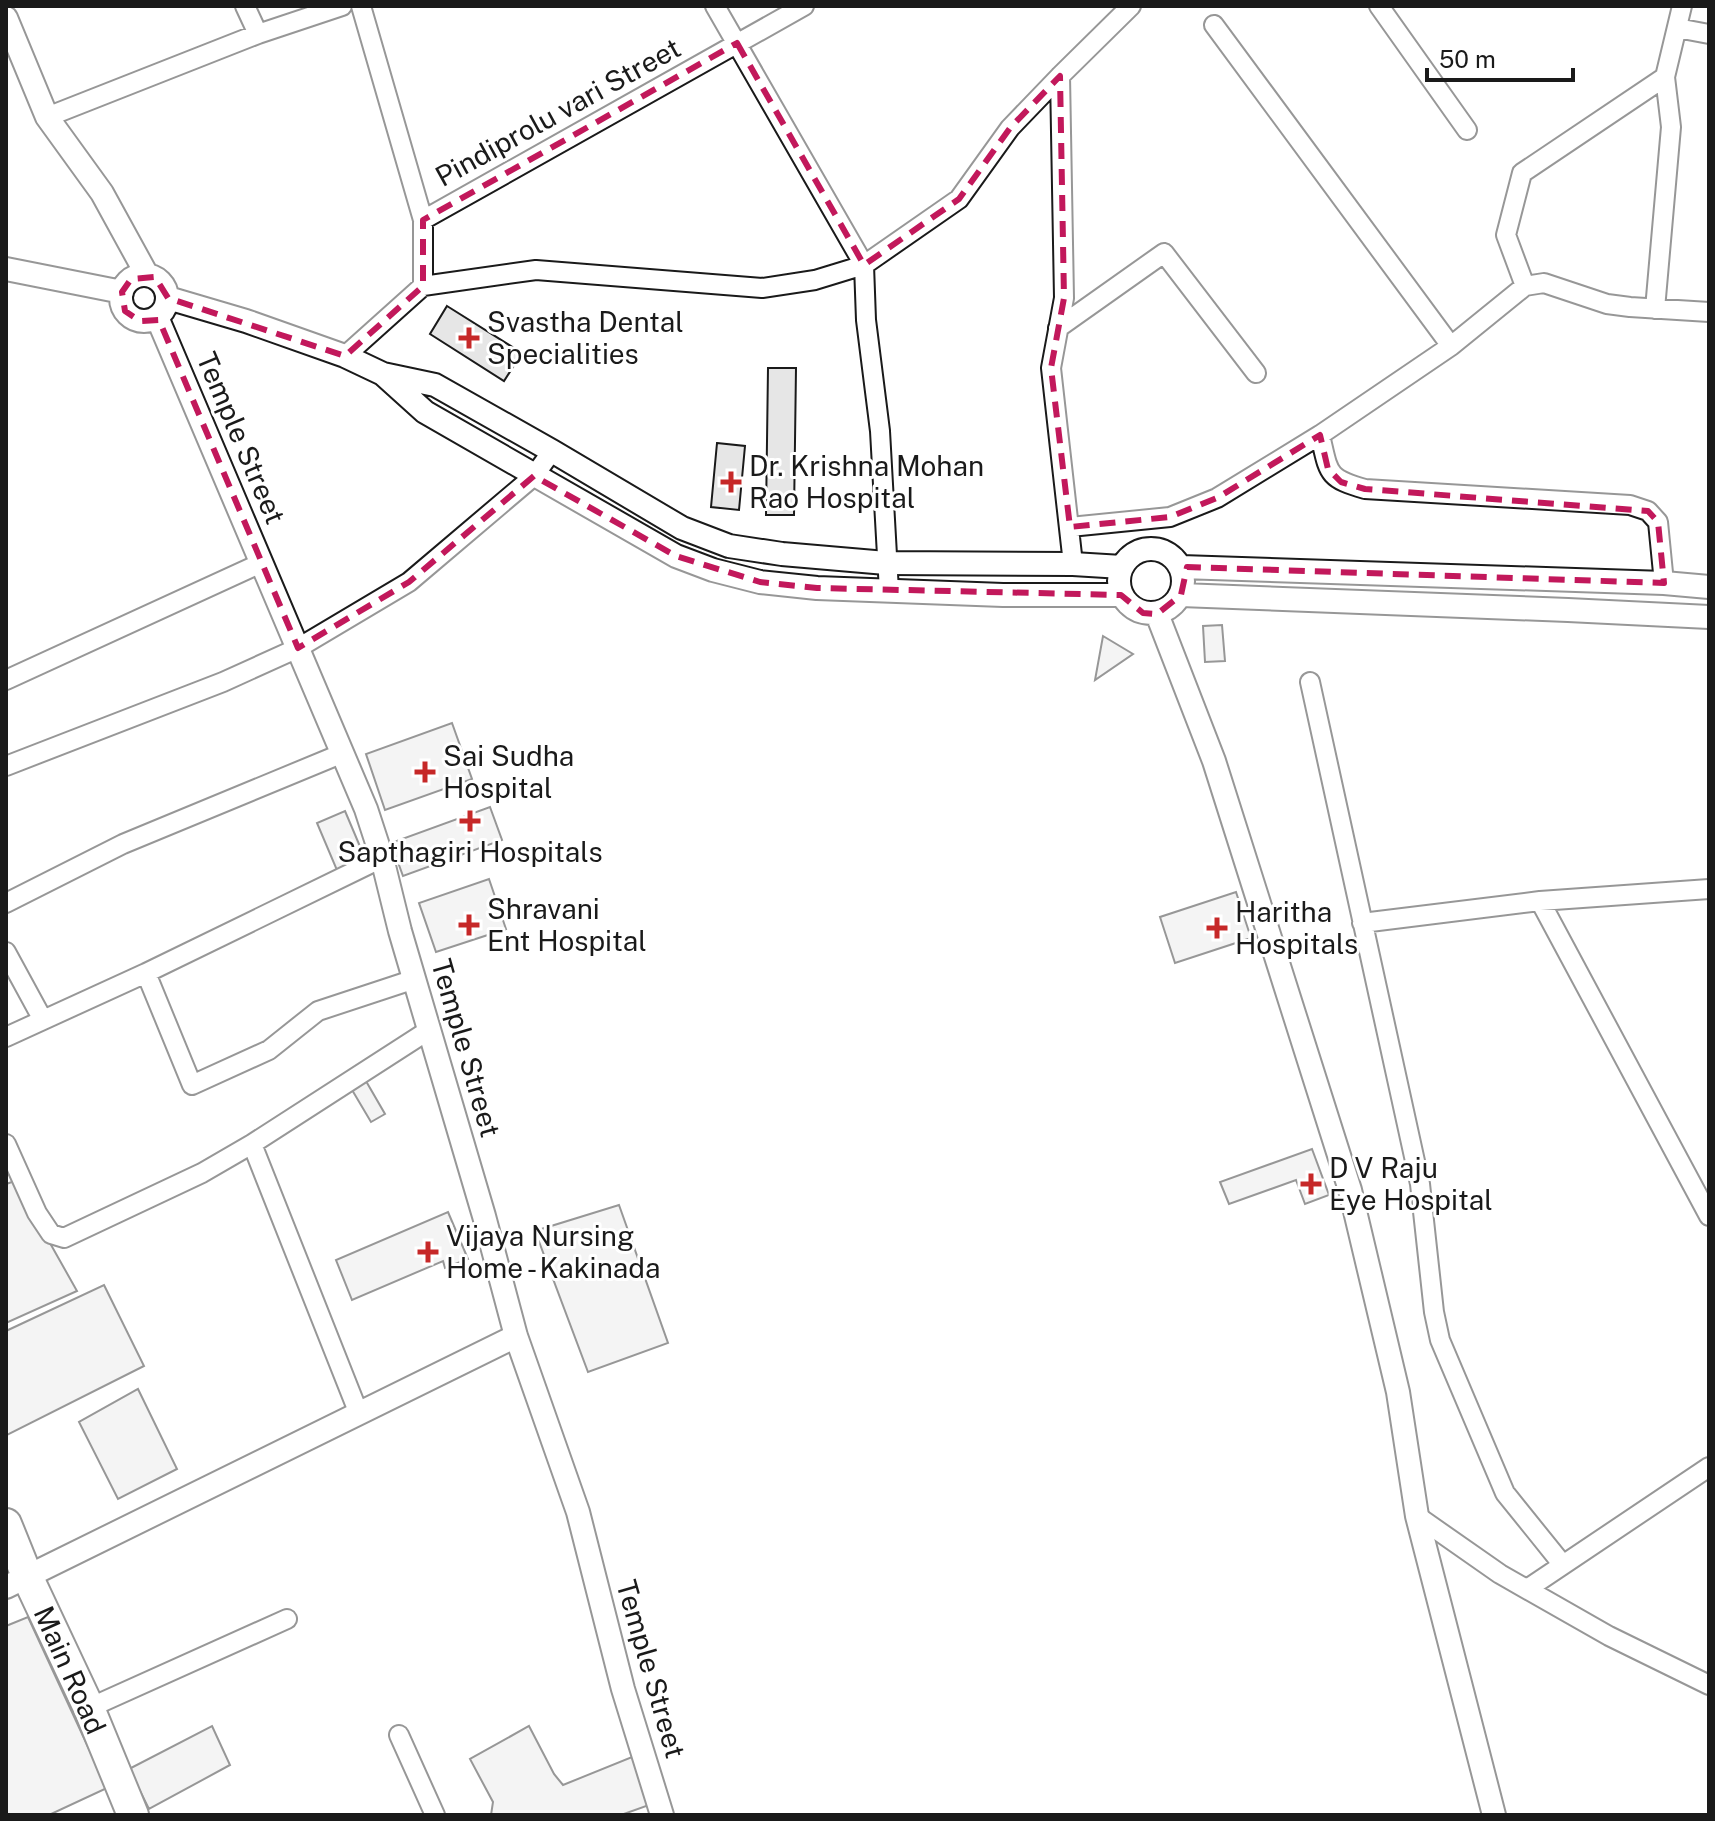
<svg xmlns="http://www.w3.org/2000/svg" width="1715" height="1821" font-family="'Public Sans',sans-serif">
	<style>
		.building { fill: #e6e6e6; stroke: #1a1a1a; stroke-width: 2 }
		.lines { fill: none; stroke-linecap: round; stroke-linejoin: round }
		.minor-casing { stroke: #1a1a1a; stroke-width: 22 }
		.tertiary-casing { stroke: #1a1a1a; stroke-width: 26 }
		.trunk-casing { stroke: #1a1a1a; stroke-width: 34 }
		.minor { stroke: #fff; stroke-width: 18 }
		.tertiary { stroke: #fff; stroke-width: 22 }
		.trunk { stroke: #fff; stroke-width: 30 }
		.marked { fill: none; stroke: #c2185b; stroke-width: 6; stroke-dasharray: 16 10; stroke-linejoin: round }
		.poi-dot { fill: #c62828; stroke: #fff; stroke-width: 3 }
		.labels { text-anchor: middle; stroke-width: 6; stroke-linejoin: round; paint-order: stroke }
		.street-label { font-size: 28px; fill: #1a1a1a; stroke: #fff }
		.poi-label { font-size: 28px; fill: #1a1a1a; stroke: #fff; text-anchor: start }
	</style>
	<rect width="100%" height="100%" fill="#fff"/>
	<path class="building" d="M447 306 522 353 504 381 430 334Z
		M768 368H796L794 515H766Z
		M717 443 745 446 739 510 711 507Z
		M1222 625 1225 661 1205 662 1203 626Z
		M1103 636 1133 654 1095 680Z
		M452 723 472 779 385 810 366 754Z
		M490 807 502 840 403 876 391 843Z
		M345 811 367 863 339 875 317 823Z
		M489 879 506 929 436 952 419 903Z
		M1236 892 1251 938 1175 963 1160 917Z
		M359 1069 385 1114 371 1122 345 1078Z
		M1312 1149 1329 1195 1305 1204 1296 1180 1229 1204 1220 1182Z
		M15 1181 77 1291 6 1323V1184Z
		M619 1205 668 1343 588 1372 535 1231Z
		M448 1212 468 1259 445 1268 443 1261 352 1300 336 1260Z
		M104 1285 144 1366 7 1435 6 1331Z
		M138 1389 177 1469 118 1499 79 1422Z
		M28 1617 107 1788 49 1815H6V1626Z
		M212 1726 230 1765 149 1809 129 1769Z
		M529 1726 554 1774 563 1785 632 1757 652 1804 621 1815H491L493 1802 470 1759Z"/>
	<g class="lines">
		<defs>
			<path id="minor" d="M245 6 258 34
				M715 6 864 265 959 199 1010 128 1060 76 1131 6
				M1379 6 1467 130
				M1214 25 1451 346
				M1677 28 1709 34
				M1060 76 1064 298 1051 368 1073 564
				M47 117 258 34 342 6
				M423 220 804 6
				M423 286 536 270 762 288 815 280 864 265 866 320 880 431 889 591
				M1525 286 1506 235 1522 173 1665 77 1682 6
				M1655 309 1671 127 1665 77
				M1058 328 1164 253 1256 373
				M345 356 423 286V220L361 6
				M1320 435C1329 473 1326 478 1365 489L1630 505 1648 511 1658 522 1664 583
				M1070 527 1170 517 1217 498 1320 435 1451 346 1525 286 1544 283 1607 304 1630 307 1709 312
				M6 680 261 563
				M1310 682 1420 1184 1434 1312 1440 1340 1505 1493 1563 1565
				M6 766 223 682 298 648 409 582 534 476 552 451
				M1540 901 1709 1216
				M6 903 123 844 343 753
				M1362 923 1540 901 1709 889
				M6 952 43 1020
				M146 973 192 1085 269 1050 318 1011 415 979
				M6 1037 146 973 382 858
				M6 1144 37 1213 51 1234 64 1238 202 1173 252 1144 429 1030
				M252 1144 359 1414
				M1417 1516 1500 1574 1609 1636 1709 1685
				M1527 1589 1709 1467
				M89 1708 287 1619
				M399 1735 435 1815"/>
			<path id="tertiary" d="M6 18 47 117 102 193 147 275
				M6 269 122 292
				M121 298a23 23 0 1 1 46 0a23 23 0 1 1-46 0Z
				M168 298 246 321 345 356 383 374 435 385 552 451 682 528 729 546 782 554 886 563 1073 564 1122 567
				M157 317 366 809 382 858 400 931 484 1216 516 1336 578 1512 623 1689 662 1815
				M384 375 425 412 676 556 713 570 760 582 817 588 1003 595H1121
				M1119 581a32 32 0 1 1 64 0a32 32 0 1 1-64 0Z
				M1181 567 1664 583 1709 587
				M1181 595 1568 610 1709 617
				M1157 614 1214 761 1350 1190 1398 1392 1417 1516 1494 1815
				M6 1587 516 1336"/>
			<path id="trunk" d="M6 1524 27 1576 89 1708 133 1815"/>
		</defs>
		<use href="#minor" class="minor-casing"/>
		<use href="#tertiary" class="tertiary-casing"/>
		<use href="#trunk" class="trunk-casing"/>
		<use href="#minor" class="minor"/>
		<use href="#tertiary" class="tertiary"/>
		<use href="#trunk" class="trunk"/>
	</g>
	<path d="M0 0H1715V1821H0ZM737 43 864 265 959 199 1010 128 1060 76 1064 298 1051 368 1070 527 1170 517 1217 498 1320 435 1328 469 1341 482 1365 489 1648 511 1658 522 1664 583 1187 567 1181 595 1157 614 1143 613 1121 595 817 588 760 582 676 556 534 476 409 582 298 648 159 320 140 321 125 311 122 292 131 279 155 277 168 298 345 356 423 286V220Z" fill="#fff" fill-opacity=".55" fill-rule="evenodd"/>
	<path class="marked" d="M737 43 864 265 959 199 1010 128 1060 76 1064 298 1051 368 1070 527 1170 517 1217 498 1320 435 1328 469 1341 482 1365 489 1648 511 1658 522 1664 583 1187 567 1181 595 1157 614 1143 613 1121 595 817 588 760 582 676 556 534 476 409 582 298 648 159 320 140 321 125 311 122 292 131 279 155 277 168 298 345 356 423 286V220Z"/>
	<g class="poi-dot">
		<path d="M465 326h8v8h8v8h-8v8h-8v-8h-8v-8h8z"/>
		<path d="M727 470h8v8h8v8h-8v8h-8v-8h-8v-8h8z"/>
		<path d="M421 760h8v8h8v8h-8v8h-8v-8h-8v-8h8z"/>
		<path d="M466 809h8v8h8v8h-8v8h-8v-8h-8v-8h8z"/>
		<path d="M465 913h8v8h8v8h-8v8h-8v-8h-8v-8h8z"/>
		<path d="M1213 916h8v8h8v8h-8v8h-8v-8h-8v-8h8z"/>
		<path d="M1307 1172h8v8h8v8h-8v8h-8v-8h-8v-8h8z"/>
		<path d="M424 1240h8v8h8v8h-8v8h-8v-8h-8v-8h8z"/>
	</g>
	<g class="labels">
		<g class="street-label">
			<text transform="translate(558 112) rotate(-29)" y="10">Pindiprolu vari Street</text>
			<text transform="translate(241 438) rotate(67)" y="10">Temple Street</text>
			<text transform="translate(466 1048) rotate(74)" y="10">Temple Street</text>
			<text transform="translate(651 1669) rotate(74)" y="10">Temple Street</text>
			<text transform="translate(70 1670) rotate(66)" y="10">Main Road</text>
		</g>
		<g class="poi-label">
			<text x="487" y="332">Svastha Dental<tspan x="487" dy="32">Specialities</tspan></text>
			<text x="749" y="476">Dr. Krishna Mohan<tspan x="749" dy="32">Rao Hospital</tspan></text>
			<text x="443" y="766">Sai Sudha<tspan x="443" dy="32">Hospital</tspan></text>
			<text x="470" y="862" text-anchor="middle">Sapthagiri Hospitals</text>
			<text x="487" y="919">Shravani<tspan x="487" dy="32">Ent Hospital</tspan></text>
			<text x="1235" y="922">Haritha<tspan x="1235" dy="32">Hospitals</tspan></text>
			<text x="1329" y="1178">D V Raju<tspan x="1329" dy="32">Eye Hospital</tspan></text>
			<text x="446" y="1246">Vijaya Nursing<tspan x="446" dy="32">Home - Kakinada</tspan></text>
		</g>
	</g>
	<rect width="1715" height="1821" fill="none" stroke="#1a1a1a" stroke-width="16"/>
	<path d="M1427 68v12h146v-12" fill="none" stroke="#1a1a1a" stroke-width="4"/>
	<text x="1439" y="68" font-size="24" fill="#1a1a1a" stroke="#ffffff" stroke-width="6" paint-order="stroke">50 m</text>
</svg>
